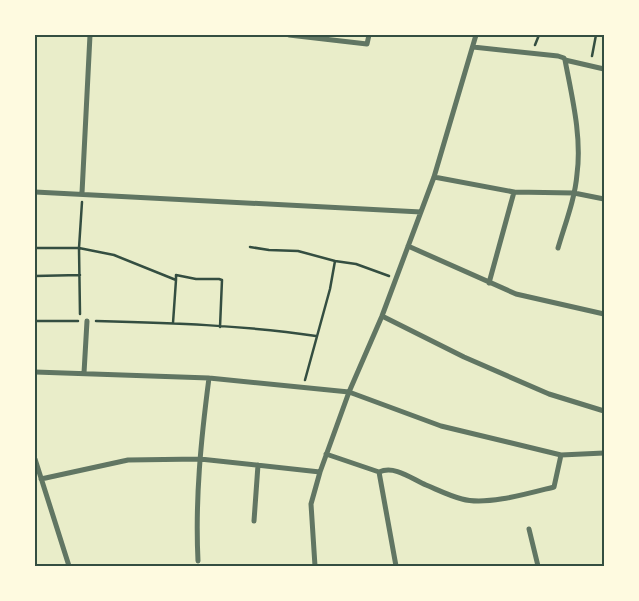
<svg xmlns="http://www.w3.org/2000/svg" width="639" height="601" font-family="'Open Sans',sans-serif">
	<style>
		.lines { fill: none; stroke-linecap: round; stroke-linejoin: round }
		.path { stroke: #344e41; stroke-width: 2.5 }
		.minor { stroke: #617663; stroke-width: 5 }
		.neatline { fill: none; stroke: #344e41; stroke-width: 2 }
	</style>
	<rect width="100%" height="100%" fill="#e9edc9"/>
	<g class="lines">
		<path class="path" d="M535 45 539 35
			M592 56 596 35
			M250 247 269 250 298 251 335 261 330 289 305 380
			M35 248H79L114 255 176 280V275L196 279H219L222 280 220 327
			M335 261 356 264 389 276
			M35 276 80 275
			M80 314 79 248 82 202
			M35 321H78
			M96 321C170 323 243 325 316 336
			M173 323 176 280"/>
		<path class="minor" d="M289 35 367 44 369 35
			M473 47 558 56 564 58 565 60 604 69
			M434 177 514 192 574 193 604 199
			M35 192 421 212
			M82 193 90 35
			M408 246 516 294 604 314
			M558 248C565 224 575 199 577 174 582 137 572 97 565 60
			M489 283 514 192
			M382 316 464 357 549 394 604 411
			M35 372 209 378 349 392 441 426 561 455 604 453
			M84 373 87 321
			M326 454 379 472 396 566
			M35 459 69 566
			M379 472C395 465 412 479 426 485 438 490 450 496 462 499 486 506 530 493 554 487L561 455
			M41 479 128 460 200 459 320 472
			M254 521 258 465
			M529 529 538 566
			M198 561C195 499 201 439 209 378
			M315 566 311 504 320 472 349 392 382 316 434 177 476 35"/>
	</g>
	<rect width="639" height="601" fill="none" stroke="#fefae0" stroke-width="72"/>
	<rect x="36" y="36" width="567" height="529" class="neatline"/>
</svg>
